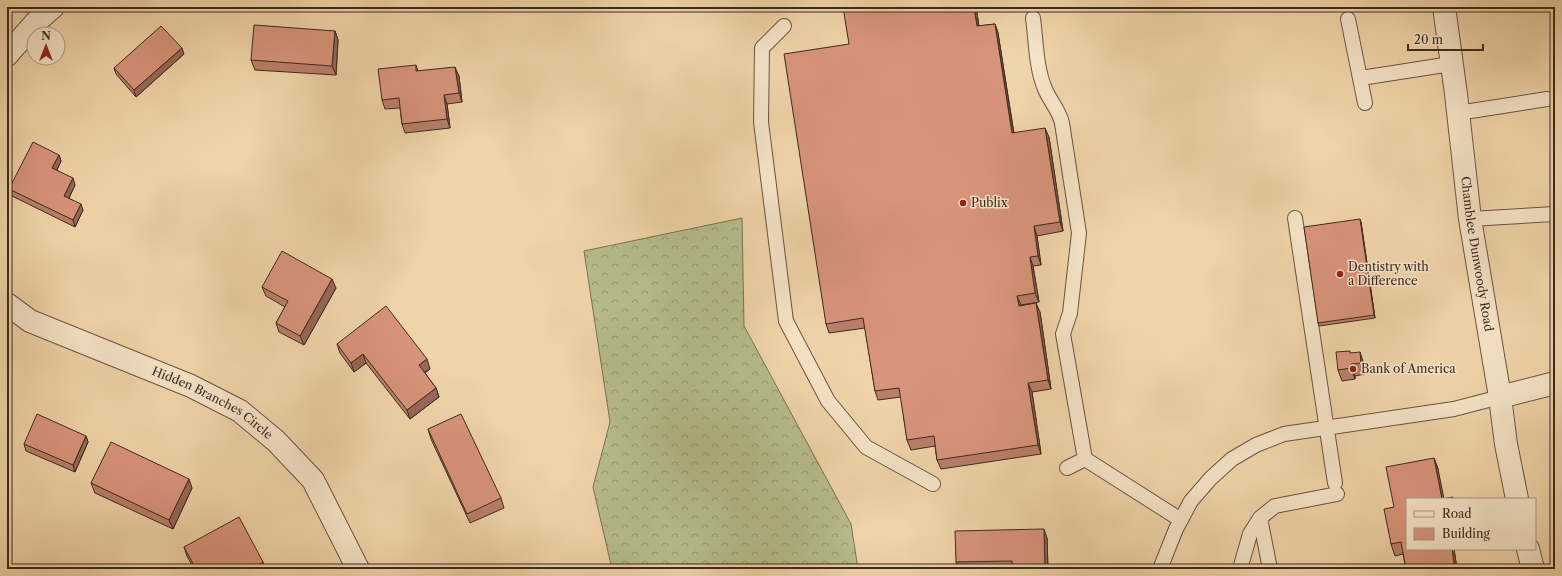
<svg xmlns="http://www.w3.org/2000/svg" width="1562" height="576" font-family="'Libre Caslon Text',serif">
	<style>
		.forest { fill: url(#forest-crowns); stroke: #7a7355 }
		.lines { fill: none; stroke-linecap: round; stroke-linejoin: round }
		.service-casing { stroke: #6a5442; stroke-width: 16 }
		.minor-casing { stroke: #6a5442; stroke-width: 24 }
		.tertiary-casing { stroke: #6a5442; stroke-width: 24 }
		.service { stroke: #f5e3c7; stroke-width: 14 }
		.minor { stroke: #f5e3c7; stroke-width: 22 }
		.tertiary { stroke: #f5e3c7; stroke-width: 22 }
		.wall { fill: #ba7f6a; stroke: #3e2920 }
		.shaded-wall { fill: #976856; stroke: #3e2920 }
		.building { fill: #d8947b; stroke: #3e2920 }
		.poi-dot { fill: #8f2418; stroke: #f5e3c7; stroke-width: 1.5 }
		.labels { text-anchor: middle; stroke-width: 3; stroke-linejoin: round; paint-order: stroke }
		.poi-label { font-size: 12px; fill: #3e2920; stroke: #f5e3c7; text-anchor: start }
		.street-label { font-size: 12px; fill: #3e2920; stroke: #f5e3c7 }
	</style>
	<defs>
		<pattern id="forest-crowns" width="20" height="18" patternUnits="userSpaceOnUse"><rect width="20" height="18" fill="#b6bd8a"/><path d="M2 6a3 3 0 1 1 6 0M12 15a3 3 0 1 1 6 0" fill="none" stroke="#959a70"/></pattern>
	</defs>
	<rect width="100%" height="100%" fill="#f0d4a9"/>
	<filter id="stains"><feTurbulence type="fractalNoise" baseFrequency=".005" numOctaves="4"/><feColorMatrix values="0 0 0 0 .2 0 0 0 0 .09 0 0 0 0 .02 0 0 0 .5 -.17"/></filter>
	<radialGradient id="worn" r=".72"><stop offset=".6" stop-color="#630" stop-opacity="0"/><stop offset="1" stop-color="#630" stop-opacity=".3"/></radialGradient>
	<path class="forest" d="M742 218 744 326 851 524 858 569H612L593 487 610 422 584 251Z"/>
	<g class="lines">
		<defs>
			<path id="service" d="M1033 18C1036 41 1036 68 1045 89 1050 101 1059 110 1062 123L1079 233 1070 313 1063 334 1085 459 1181 520
				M1348 19 1365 103
				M784 26 762 48 761 122 786 321 828 401 866 447 933 484
				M1361 78 1451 64
				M1458 113 1547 99
				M1295 218 1335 483
				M1470 219 1555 214
				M1067 468 1085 459
				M1260 518 1270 569
				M1160 569 1176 529 1191 501 1211 478 1232 459 1256 445 1284 434 1454 409 1500 397
				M1240 569 1250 534 1260 518 1275 506 1337 494"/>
			<g id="minor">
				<path d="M7 55 37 21 53 7"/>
				<path id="s1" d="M7 304 30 321 191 386 240 411 276 441 313 480 358 569"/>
			</g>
			<g id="tertiary">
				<path id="s2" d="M1444 7 1456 94 1470 219 1500 397 1506 444 1517 499"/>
				<path d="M1500 397 1555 383"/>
				<path d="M1528 549 1533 569"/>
			</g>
		</defs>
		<use href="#service" class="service-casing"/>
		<use href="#minor" class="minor-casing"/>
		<use href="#tertiary" class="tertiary-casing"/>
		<use href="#service" class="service"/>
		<use href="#minor" class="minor"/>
		<use href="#tertiary" class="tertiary"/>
	</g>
	<path class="wall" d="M976 7 979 26 995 24 998 33 1014 133 1049 137 1063 231 1037 236 1041 265 1033 266 1039 302 1021 305 1040 312 1051 389 1032 392 1041 454 941 469 937 460 935 446 911 450 907 440 901 397 878 400 875 391 865 328 829 333 826 324 849 44Z
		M335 31 338 40 336 75 255 70 251 60Z
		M184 54 136 97 116 74 114 68Z
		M416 65 418 71 459 76 462 102 447 104 450 128 405 133 402 124 400 108 385 109 382 100Z
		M59 155 61 161 57 170 75 185 69 198 83 210 75 227 12 196 9 189Z
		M1361 222 1375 318 1319 326 1318 323Z
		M262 287 336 288 304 345 279 332 276 323 285 307 266 296Z
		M337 344 430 369 425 373 436 388 439 397 410 419 366 363 354 372 340 353Z
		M1350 353 1364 364 1365 374 1355 376V379L1342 381 1338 370Z
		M428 429 501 498 504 508 470 523 431 439Z
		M86 436 88 442 75 472 26 451 24 444Z
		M1434 458 1438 469 1407 549H1454L1457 569H1406L1403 554 1395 556 1391 544 1394 507Z
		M91 483 192 488 173 529 95 493Z
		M1047 538 1048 569H958L956 562Z
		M184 547 263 562 266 569H194L187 556Z"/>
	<path class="shaded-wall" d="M974 7H976L980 35 977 26Z
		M995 24 998 33 1015 142 1012 133Z
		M335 31 338 40 336 75 332 66Z
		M182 48 184 54 136 97 134 90Z
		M455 67 459 76 462 102 459 93Z
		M444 95 447 104 450 128 447 119Z
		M1045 128 1049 137 1063 231 1060 222Z
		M59 155 61 161 55 174 52 168Z
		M73 178 75 185 67 202 64 196Z
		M81 204 83 210 75 227 73 220Z
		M1360 219 1361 222 1375 318 1374 315Z
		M1034 226 1037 236 1041 265 1038 256Z
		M1030 257 1033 266 1039 302 1035 293Z
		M332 279 336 288 304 345 300 336Z
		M1017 296 1021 305 1022 315 1019 306Z
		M1036 303 1040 312 1051 389 1048 380Z
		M1360 352 1364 364 1365 374 1361 363Z
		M363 354 366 363 354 372 351 363Z
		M427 359 430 369 422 374 419 365Z
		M1351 364 1355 376V379L1351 368Z
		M1028 383 1032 392 1041 454 1038 445Z
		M436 388 439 397 410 419 407 410Z
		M86 436 88 442 75 472 73 465Z
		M1434 458 1438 469 1444 499H1442Z
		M189 479 192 488 173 529 169 520Z
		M1044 529 1047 538 1048 569H1045Z
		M1452 549H1454L1457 569H1455Z"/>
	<path class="building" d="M843 7H974L977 26 995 24 1012 133 1045 128 1060 222 1034 226 1038 256 1030 257 1035 293 1017 296 1019 306 1036 303 1048 380 1028 383 1038 445 937 460 934 436 907 440 899 388 875 391 863 318 826 324 784 54 849 44Z
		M254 25 335 31 332 66 251 60Z
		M161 26 182 48 134 90 114 68Z
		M416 65V71L455 67 459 93 444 95 447 119 402 124 399 98 382 100 378 69Z
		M33 142 59 155 52 168 73 178 64 196 81 204 73 220 9 189Z
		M1360 219 1374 315 1318 323 1304 227Z
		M282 251 332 279 300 336 276 323 288 301 262 287Z
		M386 306 427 359 419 365 436 388 407 410 363 354 351 363 337 344Z
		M1350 351V353L1360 352 1361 363 1351 364V368L1338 370 1336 352Z
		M37 414 86 436 73 465 24 444Z
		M461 414 501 498 467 514 428 429Z
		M111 442 189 479 169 520 91 483Z
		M1434 458 1442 499 1453 497V499H1407V549H1452L1455 569H1406L1401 542 1391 544 1384 509 1394 507 1386 467Z
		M239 517 263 562 251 569H196L184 547Z
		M1044 529 1045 569H1012V561L956 562 955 531Z"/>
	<g class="poi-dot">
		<circle cx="963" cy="203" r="4"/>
		<circle cx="1340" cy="274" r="4"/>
		<circle cx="1353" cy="369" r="4"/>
	</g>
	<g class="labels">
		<g class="poi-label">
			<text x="971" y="207">Publix</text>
			<text x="1348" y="271">Dentistry with<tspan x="1348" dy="14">a Difference</tspan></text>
			<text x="1361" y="373">Bank of America</text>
		</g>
		<g class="street-label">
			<text dy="4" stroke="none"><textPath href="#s2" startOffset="249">Chamblee Dunwoody Road</textPath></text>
			<text dy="4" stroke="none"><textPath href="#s1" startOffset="229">Hidden Branches Circle</textPath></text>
		</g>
	</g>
	<rect width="1562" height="576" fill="none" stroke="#f0d4a9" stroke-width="24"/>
	<rect x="8" y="8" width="1546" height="560" fill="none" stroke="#3e2920" stroke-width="2"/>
	<rect x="12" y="12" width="1538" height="552" fill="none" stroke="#3e2920"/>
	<rect x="1406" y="498" width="130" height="52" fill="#f5e3c7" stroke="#ac9984"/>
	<rect x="1414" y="511" width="20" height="6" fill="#f5e3c7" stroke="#ac9984"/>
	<text x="1442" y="518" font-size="12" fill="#3e2920">Road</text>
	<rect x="1414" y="528" width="20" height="12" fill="#d8947b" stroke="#ac9984"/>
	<text x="1442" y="538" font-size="12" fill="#3e2920">Building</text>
	<g transform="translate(46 46)"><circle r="19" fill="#f5e3c7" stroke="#ac9984"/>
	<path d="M0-3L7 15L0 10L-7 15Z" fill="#8f2418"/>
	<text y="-6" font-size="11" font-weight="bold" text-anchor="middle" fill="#3e2920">N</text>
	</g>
	<path d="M1408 44v6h75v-6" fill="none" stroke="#3e2920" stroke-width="2"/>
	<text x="1414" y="44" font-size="12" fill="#3e2920" stroke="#f5e3c7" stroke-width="3" paint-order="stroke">20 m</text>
	<rect width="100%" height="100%" filter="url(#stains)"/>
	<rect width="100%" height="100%" fill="url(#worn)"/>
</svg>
